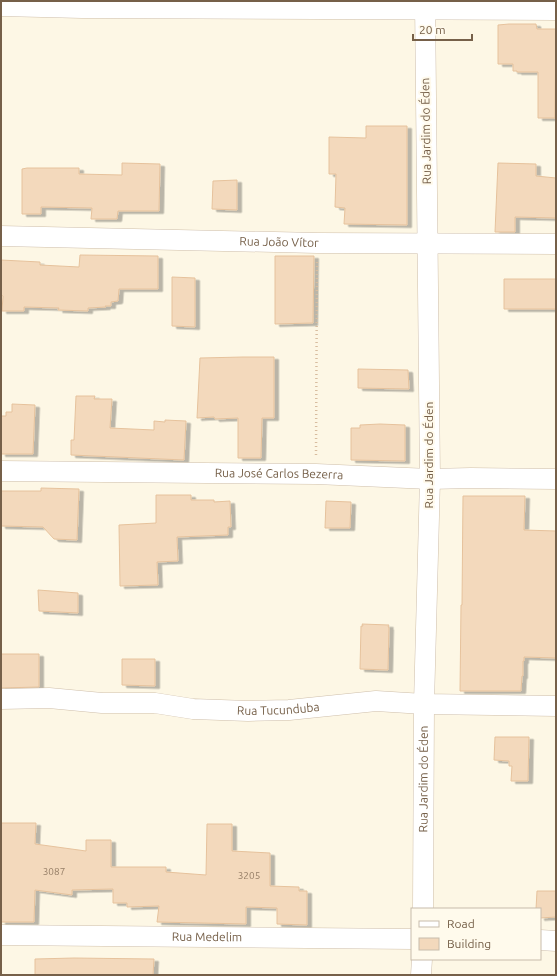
<svg xmlns="http://www.w3.org/2000/svg" width="557" height="976" font-family="Ubuntu,sans-serif">
	<style>
		.building { fill: #f3d9bc; stroke: #e6c29c; filter: url(#shadow) }
		.lines { fill: none; stroke-linecap: round; stroke-linejoin: round }
		.minor-casing { stroke: #cfbfab; stroke-width: 21 }
		.path { stroke: #d8bd9f; stroke-width: 2.5; stroke-dasharray: 1 3; stroke-linecap: butt }
		.minor { stroke: #fff; stroke-width: 20 }
		.labels { text-anchor: middle; stroke-width: 4; stroke-linejoin: round; paint-order: stroke }
		.number-label { font-size: 10px; fill: #957e66 }
		.street-label { font-size: 12px; fill: #766049; stroke: #fffaec }
	</style>
	<defs>
		<filter id="shadow"><feDropShadow dx="4.5" dy="2.5" stdDeviation="0" flood-color="#0004"/></filter>
	</defs>
	<rect width="100%" height="100%" fill="#fdf7e5"/>
	<path class="building" d="M509 24H536L537 29H556L555 118H538V72H517V71H513V64H498V25Z
		M366 126H407V225L344 224 345 208 335 207 336 174H329V137L366 138Z
		M122 163 160 164 159 211H118L117 219H91L92 208 41 207V214H22V169L27 168H79V174L122 175Z
		M498 163 536 164V176L556 178V218L515 217V232H495Z
		M237 180V210L212 209 213 181Z
		M80 255 158 256V289H119L118 301 111 302V306H105L106 307 88 308V311L58 310 59 308 24 307V311H2L3 296 1 295V260L40 262V265L79 267Z
		M275 256H314L313 323 275 324Z
		M172 277 195 278V327L172 326Z
		M504 279H556V309H504Z
		M243 357H274V418H262L261 458H238V418L215 419 214 417 197 418 200 358Z
		M358 369 408 370 409 389 358 388Z
		M76 396H95L94 399H112L110 428 154 430V421L165 422V420L186 421 184 460 71 455V440H74Z
		M12 404 35 405 33 454H1V416H6V412H12Z
		M380 424 405 425V461L351 460V428H360V425Z
		M41 488 79 489 77 540 54 539 43 527 1 526V491H41Z
		M156 495H191V500H214V502L230 501 231 527H228V535L177 537 178 561 157 562 158 585 120 586 119 525 156 523Z
		M463 496H525L524 530 556 531V658L524 657V661H523V676H522L521 691H460L461 605H462Z
		M326 501 351 502 350 528H325Z
		M38 590 78 593V613L39 611Z
		M362 624 389 625 388 627H389L388 670 360 669 361 626H363Z
		M1 654H39V687L1 688Z
		M122 659H155V686L122 685Z
		M495 737H529L528 781H511L512 766H509V761L494 760Z
		M1 823H36L35 844 86 851V840H111V867H166V872L206 875 207 824H232V851L270 853V886L299 887V891H307V925L277 924V908L246 907V924L157 922 159 906 127 907V903H113V889L72 890V895L35 890 34 922H1Z
		M537 891H556V917L540 918V909H536Z
		M74 958 154 959 153 975H35V959Z"/>
	<g class="lines">
		<defs>
			<g id="minor">
				<path d="M1 6 82 8 556 10"/>
				<path id="s1" d="M1 236 317 243 556 244"/>
				<path id="s2" d="M1 471 316 474 430 479 471 478 556 479"/>
				<path id="s3" d="M1 699 49 698 102 703H155L193 709 248 711 289 710 376 701 424 704 556 706"/>
				<path id="s4" d="M423 909 424 704 430 479 425 1"/>
				<path id="s5" d="M1 935 412 939"/>
				<path d="M540 940 556 941"/>
				<path d="M421 975 422 959"/>
			</g>
		</defs>
		<use href="#minor" class="minor-casing"/>
		<path class="path" d="M316 455 317 262"/>
		<use href="#minor" class="minor"/>
	</g>
	<g class="labels">
		<g class="number-label">
			<text x="54" y="875">3087</text>
			<text x="249" y="879">3205</text>
		</g>
		<g class="street-label">
			<text transform="translate(426 131) rotate(-91)" y="4">Rua Jardim do Éden</text>
			<text dy="4" stroke="none"><textPath href="#s1" startOffset="278">Rua João Vítor</textPath></text>
			<text transform="translate(429 455) rotate(-90)" y="4">Rua Jardim do Éden</text>
			<text dy="4" stroke="none"><textPath href="#s2" startOffset="278">Rua José Carlos Bezerra</textPath></text>
			<text dy="4" stroke="none"><textPath href="#s3" startOffset="278">Rua Tucunduba</textPath></text>
			<text dy="4" stroke="none"><textPath href="#s4" startOffset="130">Rua Jardim do Éden</textPath></text>
			<text dy="4" stroke="none"><textPath href="#s5" startOffset="206">Rua Medelim</textPath></text>
		</g>
	</g>
	<rect width="557" height="976" fill="none" stroke="#766049" stroke-width="4"/>
	<rect x="411" y="908" width="130" height="52" fill="#fffaec" stroke="#c8bcab"/>
	<rect x="419" y="921" width="20" height="6" fill="#ffffff" stroke="#c8bcab"/>
	<text x="447" y="928" font-size="12" fill="#766049">Road</text>
	<rect x="419" y="938" width="20" height="12" fill="#f3d9bc" stroke="#c8bcab"/>
	<text x="447" y="948" font-size="12" fill="#766049">Building</text>
	<path d="M413 34v6h59v-6" fill="none" stroke="#766049" stroke-width="2"/>
	<text x="419" y="34" font-size="12" fill="#766049" stroke="#fffaec" stroke-width="3" paint-order="stroke">20 m</text>
</svg>
